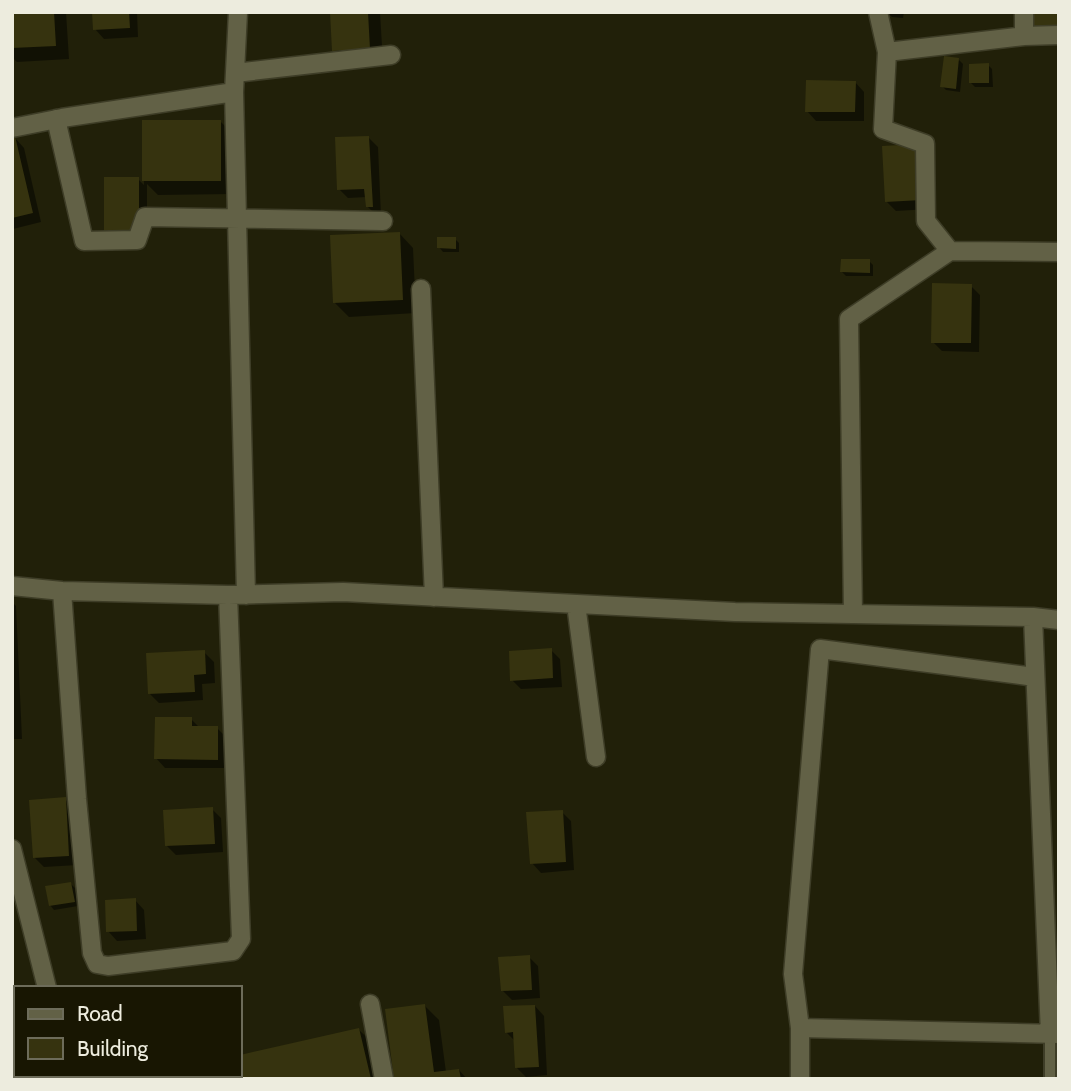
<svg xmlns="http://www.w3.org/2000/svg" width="1071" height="1091" font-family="Cabin,sans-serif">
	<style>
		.shadow { fill: #0007 }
		.building { fill: #36330f }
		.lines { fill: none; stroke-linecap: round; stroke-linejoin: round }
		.lane-casing { stroke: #3e3d27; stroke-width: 14 }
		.street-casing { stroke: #3e3d27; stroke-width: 21 }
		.lane { stroke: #626146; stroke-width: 10 }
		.street { stroke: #626146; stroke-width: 18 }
	</style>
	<rect width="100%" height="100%" fill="#212009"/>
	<path class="shadow" d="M12 12H66L69 59 17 62 12 57Z
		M94 12H137L138 37 104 39 95 29Z
		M332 12H380L383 63 348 65 334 50Z
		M887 12H904L903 18 892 17Z
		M959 60 963 64 960 92 946 90 942 86Z
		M988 65 992 69 993 87H975L971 83Z
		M855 82 864 92V121H816L807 111Z
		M220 121 234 135V194L158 195 147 184V239H115L106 230 138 179 144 185 143 122Z
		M15 138 24 148 41 222 13 229 12 139Z
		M369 138 378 147 381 216H377L367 206V197L348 198 339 189Z
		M884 148 930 209 896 211 887 202Z
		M399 233 413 248 416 313 349 317 335 303Z
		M455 239 459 243V252H443L439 247Z
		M869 261 873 265V276H846L842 272Z
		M971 286 980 295 979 352 942 351 933 342Z
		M12 602 16 606 22 739H12Z
		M551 650 560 659 562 687 521 689 512 680Z
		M204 652 214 662 215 683 202 684 203 700 159 703 150 694Z
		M191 719 200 728H217L226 737V768H165L156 758Z
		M65 799 74 808 78 865 44 867 35 858Z
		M212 809 221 818 223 852 176 855 167 846Z
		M562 812 571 821 574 870 541 873 532 863Z
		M70 883 75 888 78 906 54 910 50 905Z
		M135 900 144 910 146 939 117 941 108 931Z
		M529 957 538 966 540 998 512 1000 502 990Z
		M12 1000 16 1003V1075H36L37 1079H12Z
		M425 1006 439 1020 446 1072 459 1070 467 1079H396Z
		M535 1006 544 1016 547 1075 526 1077 517 1068 515 1041 506 1032Z
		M359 1030 378 1048 384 1079H144L240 1075V1057Z"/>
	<path class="building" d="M12 12H54L56 46 12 48Z
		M92 12H129L130 28 93 30Z
		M330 12H368L370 49 332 51Z
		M1030 12H1059V29H1030Z
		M944 56 959 58 956 89 940 87Z
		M989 63V83H969V64Z
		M806 80 856 81 855 112H805Z
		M142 120H221V181H142Z
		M15 136 33 213 12 218V137Z
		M369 136 373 207H366L364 189 337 190 335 137Z
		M919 144 922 200 885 202 882 146Z
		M104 177H139V231H104Z
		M400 232 403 300 333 303 330 235Z
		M437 237H456V249L437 248Z
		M841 259H870V273L840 272Z
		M932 283 972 284 971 343H931Z
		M552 648 553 678 510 681 509 651Z
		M205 650 206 674 194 675 195 692 148 694 146 653Z
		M155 717H192V726H218V760L154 759Z
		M66 797 69 856 33 858 29 800Z
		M213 807 215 844 165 846 163 810Z
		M563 810 566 862 530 864 526 812Z
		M71 882 75 902 49 906 45 886Z
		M136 898 137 931 106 932 105 900Z
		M530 955 532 990 501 991 498 957Z
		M425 1004 434 1072 459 1069 461 1079H394L385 1009Z
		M535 1005 539 1067 515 1068 513 1032 505 1033 503 1006Z
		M359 1028 371 1079H141L152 1075H240V1055Z
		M12 1032 16 1043V1071L12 1072Z"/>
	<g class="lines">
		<defs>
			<path id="lane" d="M1050 1035V1079"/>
			<path id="street" d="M238 12 234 92 246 595
				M1024 12V36
				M887 52 1024 36 1059 35
				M235 73 391 55
				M56 119 84 241 137 240 145 217 383 221
				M12 128 62 118 234 92
				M950 251 1059 252
				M421 289 434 597
				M12 586 62 591 228 595 343 592 735 612 1033 617 1059 620
				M62 591 77 799 92 953 97 964 108 966 233 951 241 939 228 595
				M576 604 596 757
				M853 614 849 319 950 251 926 221 925 144 883 129 887 52 878 12
				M1033 617 1050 1035
				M12 849 47 988
				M370 1004 384 1079
				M800 1028 1059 1034
				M68 1075 69 1079
				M800 1079V1028L793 974 820 649 1035 677"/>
		</defs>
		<use href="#lane" class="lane-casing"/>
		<use href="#street" class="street-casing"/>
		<use href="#lane" class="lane"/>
		<use href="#street" class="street"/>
	</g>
	<rect width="1071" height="1091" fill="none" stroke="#edecde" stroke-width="28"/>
	<rect x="14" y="986" width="228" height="91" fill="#181602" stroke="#6d6c5a" stroke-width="2"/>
	<rect x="28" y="1009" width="35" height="10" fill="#626146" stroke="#6d6c5a" stroke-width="2"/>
	<text x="77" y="1021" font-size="21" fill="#edecde">Road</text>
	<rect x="28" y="1038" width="35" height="21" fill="#36330f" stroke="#6d6c5a" stroke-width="2"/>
	<text x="77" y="1056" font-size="21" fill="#edecde">Building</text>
</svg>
